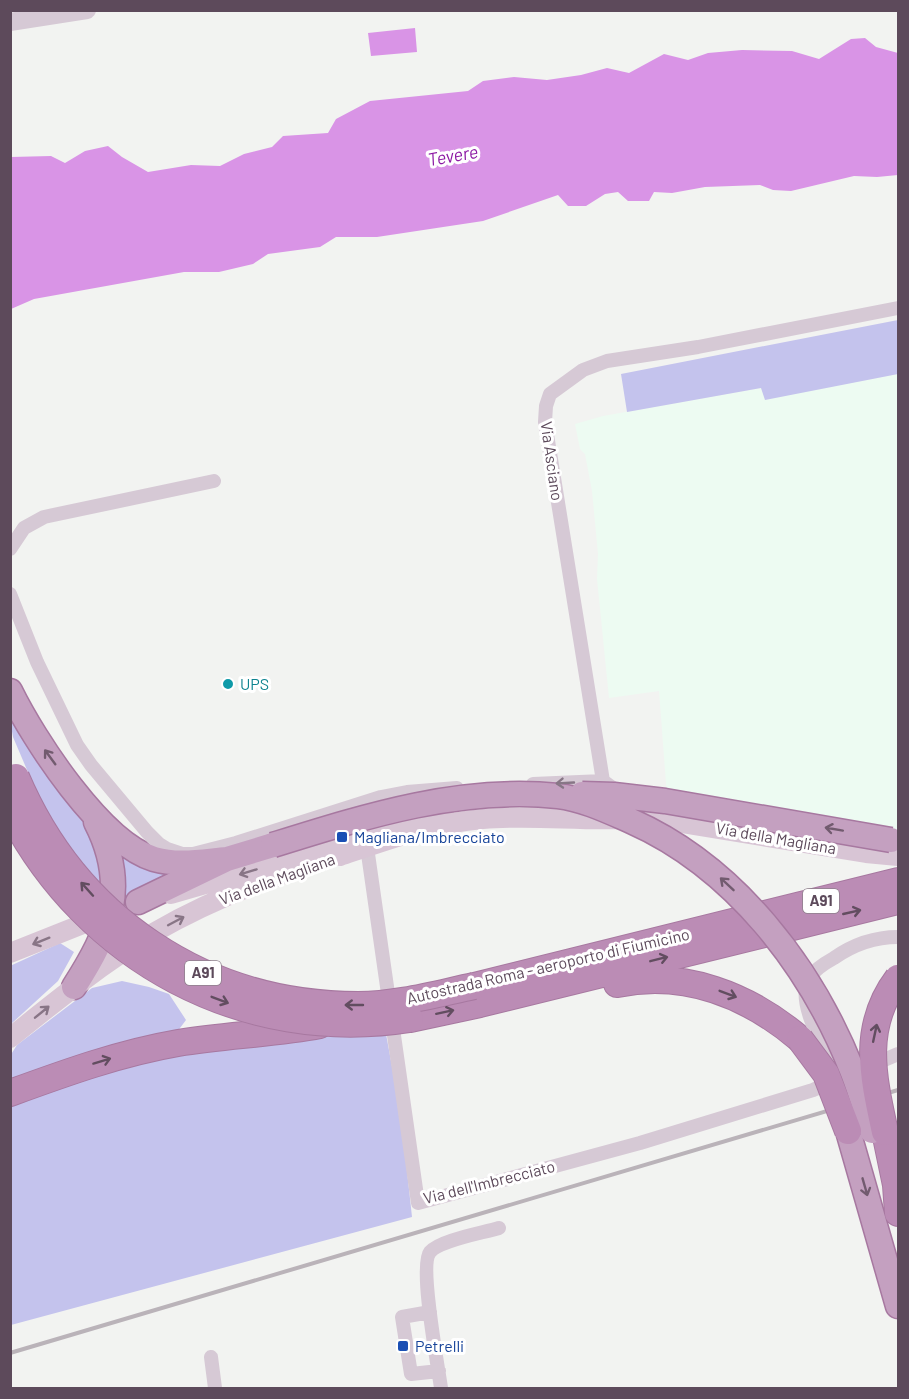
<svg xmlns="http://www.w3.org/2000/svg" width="909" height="1399" font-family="Barlow,sans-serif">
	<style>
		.commercial { fill: #edfbf2 }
		.green { fill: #c4c3ed }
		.water { fill: #d994e6 }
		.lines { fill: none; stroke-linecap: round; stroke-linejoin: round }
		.trunk-casing { stroke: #a778a0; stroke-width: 27 }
		.motorway-casing { stroke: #a778a0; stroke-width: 28 }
		.minor { stroke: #d6c9d5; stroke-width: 14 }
		.tertiary { stroke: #d6c9d5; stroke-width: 18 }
		.secondary { stroke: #d8c5d5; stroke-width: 20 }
		.trunk { stroke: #c4a0c0; stroke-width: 24 }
		.motorway { stroke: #bb8cb5; stroke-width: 26 }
		.rail { stroke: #bab3b9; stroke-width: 4 }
		.trunk-bridge-casing { stroke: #a778a0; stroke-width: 27; stroke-linecap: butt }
		.motorway-bridge-casing { stroke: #a778a0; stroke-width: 28; stroke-linecap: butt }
		.trunk-bridge { stroke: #c4a0c0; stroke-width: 24 }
		.motorway-bridge { stroke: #bb8cb5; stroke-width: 26 }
		.oneway { stroke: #725b6f }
		.oneway2 { stroke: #877686 }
		.oneway3 { stroke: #887586 }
		.oneway4 { stroke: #624d60 }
		.culture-dot { fill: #0f9aa8; stroke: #fff; stroke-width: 2 }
		.transit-dot { fill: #1a4fb4; stroke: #fff; stroke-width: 2 }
		.labels { text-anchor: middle; stroke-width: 6; stroke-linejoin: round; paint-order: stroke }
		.shield { fill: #fff; stroke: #8e808c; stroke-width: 1.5 }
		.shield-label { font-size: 15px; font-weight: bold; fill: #5d4a5b }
		.street-label { font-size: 16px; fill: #5d4a5b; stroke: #fff }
		.culture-label { font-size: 16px; fill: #0d838f; stroke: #fff; text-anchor: start }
		.transit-label { font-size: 16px; fill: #164399; stroke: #fff; text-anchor: start }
		.water-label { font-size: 18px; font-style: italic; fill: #8c17a3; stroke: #fff }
	</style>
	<rect width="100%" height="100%" fill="#f2f3f1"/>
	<path class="commercial" d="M898 374V834L667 796 659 691 609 698 597 579 598 554 592 491 585 454 580 449 575 424 603 416 761 388 766 399Z"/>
	<path class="green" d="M898 320V374L765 400 761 388 627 412 621 374Z
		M10 708 88 821 109 895 67 846 39 798 13 737 11 726Z
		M111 850 196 869 116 902Z
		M60 943 74 952 58 981 11 1024 10 966Z
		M122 981 149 987 169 994 186 1020 177 1032 11 1084 10 1056 17 1045 92 988Z
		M386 1034 401 1115 412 1217 11 1325V1101L106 1067 293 1038Z"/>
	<path class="water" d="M415 28 417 52 371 56 368 33Z
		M865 38 876 47 898 53V175L877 177 854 176 791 191 773 190 760 185 705 187 672 193 654 192 649 201H628L618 192 605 194 586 206H568L558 195 483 221 377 237H336L320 247 268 254 253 264 219 272H184L34 299 11 309V157L51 156 65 163 85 151 108 146 122 157 148 172 191 165 220 166 244 154 272 147 283 136 328 133 336 119 370 101 468 91 483 81 514 77 547 80 581 75 607 68 629 73 664 54 688 60 708 53 742 50 792 51 819 59 851 39Z"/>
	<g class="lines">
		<defs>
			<path id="trunk" d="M10 691C34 740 101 843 154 859 178 866 203 861 227 859
				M138 902 227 859 273 845
				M74 987C110 931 129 886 96 822
				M848 1131 898 1306"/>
			<path id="motorway" d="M617 984C685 970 748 995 800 1039
				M474 986 898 881
				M410 1019 480 1004 898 901
				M10 1093C65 1073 120 1053 178 1043 225 1035 273 1034 320 1025
				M885 1132 896 1185 898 1213"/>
		</defs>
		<use href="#trunk" class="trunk-casing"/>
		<use href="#motorway" class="motorway-casing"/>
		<path class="minor" d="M10 549 24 528 44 517 214 481
			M10 594 37 662 77 745 91 765 147 832 159 844 167 849 182 854H193L236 843 381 797 407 792 457 788
			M603 781 545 422 546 406 550 394 583 370 607 361 698 347 898 308
			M533 784 603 781 618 792
			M367 847 418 1203 640 1143 813 1090 833 1081
			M870 1066 898 1054
			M840 1076C827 1051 795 1006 809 978 815 969 825 963 834 958 854 944 874 937 898 937
			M430 1312 402 1317 411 1374 439 1371
			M211 1357 215 1388
			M441 1388C438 1366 419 1265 430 1252 440 1240 483 1233 499 1228"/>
		<path class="tertiary" d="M10 22 87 10"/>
		<path class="secondary" d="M626 814 866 853 898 856
			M340 856C387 840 433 823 483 819 531 815 578 821 626 819
			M171 894 281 862 390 825 444 811
			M10 953 103 916
			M10 1038C57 1000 103 963 155 932 200 906 248 886 298 869"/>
		<use href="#trunk" class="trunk"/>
		<use href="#motorway" class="motorway"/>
		<path class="rail" d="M10 1353 898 1090"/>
		<defs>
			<path id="trunk-bridge" d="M582 794 614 795 665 801 891 840
				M273 845C366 816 460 786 558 796 583 799 608 811 631 821 735 867 811 967 852 1070 860 1090 866 1111 872 1131"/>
			<path id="motorway-bridge" d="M16 777C76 918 204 1005 358 1005 397 1005 436 994 474 986
				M10 811C86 960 244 1045 410 1019
				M800 1039 826 1074 848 1131
				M885 1132C873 1077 861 1027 898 978"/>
		</defs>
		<use href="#trunk-bridge" class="trunk-bridge-casing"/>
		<use href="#motorway-bridge" class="motorway-bridge-casing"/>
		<use href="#trunk-bridge" class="trunk-bridge"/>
		<use href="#motorway-bridge" class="motorway-bridge"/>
	</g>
	<defs><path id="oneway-shaft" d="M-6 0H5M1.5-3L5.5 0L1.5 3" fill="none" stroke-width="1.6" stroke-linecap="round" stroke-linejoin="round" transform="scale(1.5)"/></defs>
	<g class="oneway">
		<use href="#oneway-shaft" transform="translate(50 757) rotate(-126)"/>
		<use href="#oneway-shaft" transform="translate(834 829) rotate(-170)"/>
		<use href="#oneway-shaft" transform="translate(727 884) rotate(-137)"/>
		<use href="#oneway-shaft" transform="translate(865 1187) rotate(74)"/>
	</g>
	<use class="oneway2" href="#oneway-shaft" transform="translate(565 783) rotate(177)"/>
	<g class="oneway3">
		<use href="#oneway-shaft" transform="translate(248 872) rotate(163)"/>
		<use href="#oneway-shaft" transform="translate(176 921) rotate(-28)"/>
		<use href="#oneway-shaft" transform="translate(41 941) rotate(158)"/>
		<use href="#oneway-shaft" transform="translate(42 1012) rotate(-39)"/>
	</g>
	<g class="oneway4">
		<use href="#oneway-shaft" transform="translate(87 889) rotate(-132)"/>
		<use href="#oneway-shaft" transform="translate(852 912) rotate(-13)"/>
		<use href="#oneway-shaft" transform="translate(659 959) rotate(-14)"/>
		<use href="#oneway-shaft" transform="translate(728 994) rotate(21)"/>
		<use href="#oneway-shaft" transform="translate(220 1000) rotate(21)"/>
		<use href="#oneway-shaft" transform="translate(354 1005) rotate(-180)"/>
		<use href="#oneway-shaft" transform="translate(445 1012) rotate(-12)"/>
		<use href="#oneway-shaft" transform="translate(875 1033) rotate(-78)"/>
		<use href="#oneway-shaft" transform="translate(102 1061) rotate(-17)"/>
	</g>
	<circle class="culture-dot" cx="228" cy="684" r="6"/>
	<g class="transit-dot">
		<rect x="336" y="831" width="12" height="12" rx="3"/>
		<rect x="397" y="1340" width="12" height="12" rx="3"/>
	</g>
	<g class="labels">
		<g class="shield">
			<rect x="803" y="889" width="36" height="24" rx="4.5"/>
			<rect x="185" y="961" width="36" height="24" rx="4.5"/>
		</g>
		<g class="shield-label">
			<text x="821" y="906">A91</text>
			<text x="203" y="978">A91</text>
		</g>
		<g class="street-label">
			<text transform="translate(552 461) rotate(82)" y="6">Via Asciano</text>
			<text transform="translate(776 838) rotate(10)" y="6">Via della Magliana</text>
			<text transform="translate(277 879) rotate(-20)" y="6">Via della Magliana</text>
			<text transform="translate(548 966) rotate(-13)" y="6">Autostrada Roma - aeroporto di Fiumicino</text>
			<text transform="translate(489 1182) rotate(-14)" y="6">Via dell'Imbrecciato</text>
		</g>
		<g class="culture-label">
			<text x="240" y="690">UPS</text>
		</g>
		<g class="transit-label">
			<text x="354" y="843">Magliana/Imbrecciato</text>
			<text x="415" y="1352">Petrelli</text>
		</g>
		<g class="water-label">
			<text transform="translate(453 156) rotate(-10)" y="6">Tevere</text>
		</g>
	</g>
	<rect width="909" height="1399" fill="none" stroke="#5d4a5b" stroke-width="24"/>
</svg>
